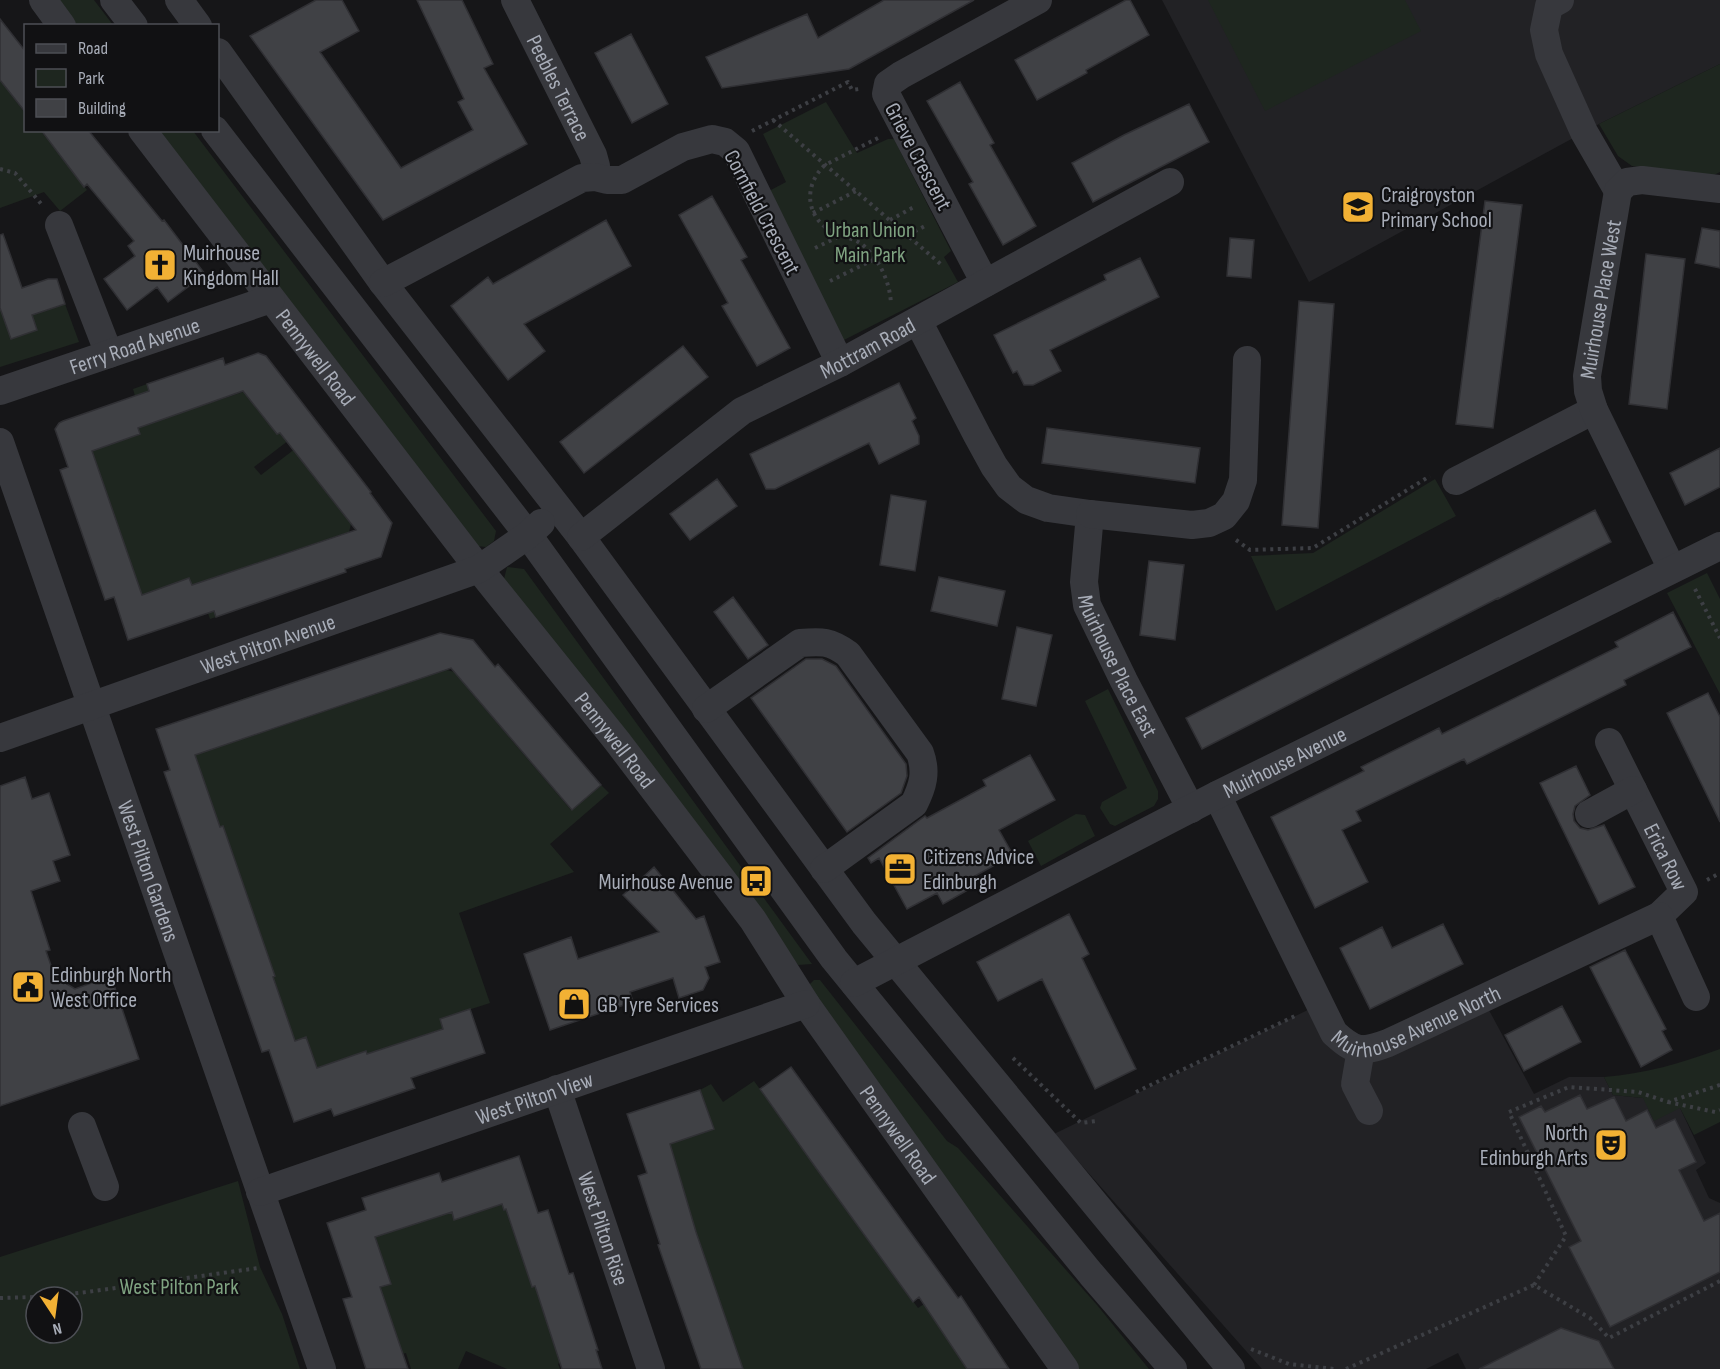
<svg xmlns="http://www.w3.org/2000/svg" width="1720" height="1369" font-family="'Sofia Sans Condensed',sans-serif">
	<style>
		.built { fill: #222225 }
		.green { fill: #1e261f; fill-rule: evenodd }
		.building { fill: #404145; stroke: #303034; stroke-width: 1.5; fill-rule: evenodd }
		.lines { fill: none; stroke-linecap: round; stroke-linejoin: round }
		.path { stroke: #3d3f44; stroke-width: 4; stroke-dasharray: 3 4.5; stroke-linecap: butt }
		.minor { stroke: #37383d; stroke-width: 28 }
		.labels { text-anchor: middle; stroke-width: 4.5; stroke-linejoin: round; paint-order: stroke }
		.street-label { font-size: 22px; fill: #a8adb8; stroke: #111113 }
		.poi-label { font-size: 22px; fill: #a8adb8; stroke: #111113; text-anchor: start }
		.park-label { font-size: 22px; fill: #7fa381; stroke: #111113 }
	</style>
	<rect width="100%" height="100%" fill="#161618"/>
	<path class="built" d="M1162 0H1720V64L1599 124 1309 282Z
		M1483 999 1534 1094 1569 1077H1604L1613 1095 1643 1098 1680 1108 1706 1163 1696 1170 1709 1198 1720 1203V1369H1466L1458 1353 1426 1369H1262L1054 1134 1320 1004 1349 1047Z"/>
	<path class="green" d="M57 0H94L113 25H77Z
		M1208 0H1405L1421 31 1265 111Z
		M1720 64V172L1714 175 1632 166 1618 156 1599 124Z
		M0 80 25 113 26 130 41 131 87 190 60 211 44 192 0 208Z
		M826 102 857 153 888 139H894L951 251 944 257 958 282 842 341 769 191 786 182 763 134Z
		M156 131H193L496 531 494 541 486 547 476 546Z
		M65 304 79 342 0 367V308L11 339 37 330 32 315Z
		M147 384 159 420 243 392 277 434 308 411 315 420 254 467 261 475 322 428 301 460 351 524 349 532 204 581 216 617 210 619 208 613 202 615 189 578 142 595 92 451 140 434 128 399 135 396 133 389Z
		M1435 479 1456 516 1276 611 1251 556 1313 553Z
		M507 567 524 569 812 964 798 965 503 583Z
		M1707 573 1720 599V694L1667 593Z
		M439 668 458 673 469 690 571 810 601 785 609 793 550 844 574 872 459 913 490 1003 440 1019 443 1029 400 1043 321 1079 306 1037 295 1041 273 977 275 976 223 827H220L195 755 243 738 231 703 257 694 270 730 419 679Z
		M1108 689 1158 791V799L1154 806 1115 826 1110 824 1100 808 1102 802 1127 788 1085 701Z
		M1076 814 1085 815 1095 836 1041 866 1028 841Z
		M814 980H820L947 1141 958 1148 1097 1305 1149 1369H1077L809 985Z
		M1720 1049V1122L1694 1135 1680 1108 1654 1121 1643 1098 1613 1095 1604 1077C1644 1074 1682 1063 1720 1049Z
		M754 1081 918 1308 924 1304 967 1369H743L696 1232 670 1144 714 1129 700 1090 711 1084 723 1102Z
		M238 1181 260 1267 282 1314 300 1369H0V1257ZM36 1297H72V1333H36Z
		M502 1204 504 1209H506L532 1287 535 1286 560 1362 558 1364 560 1369H507L466 1351 458 1369H411L406 1353 402 1354 380 1287 375 1237 452 1212 455 1220Z"/>
	<path class="building" d="M316 0H342L359 31 320 52 401 168 473 130 458 102 464 99 417 0H462L493 64 484 68 527 144 383 220 250 36Z
		M884 0H974L849 69 722 88 706 57 807 14 818 38Z
		M1126 0H1130L1149 35 1086 70 1087 73 1037 100 1015 60Z
		M0 19 26 52V113L0 80Z
		M631 34 668 104 632 123 595 53Z
		M960 82 994 143 990 145 1036 226 1003 245 969 184 973 182 927 101Z
		M1189 104 1209 142 1093 202 1072 163 1124 135Z
		M41 130H88L162 221 164 220 205 274 168 302 157 287 127 310 104 279 135 256 128 246 134 241 87 184 84 187Z
		M712 196 747 257 741 260 790 348 757 366 722 306 728 303 679 215Z
		M1485 201 1522 205 1493 428 1456 424Z
		M606 220 631 266 524 324 545 351 508 380 451 306 488 277 493 284Z
		M1702 228 1720 231V268L1695 263Z
		M3 234 22 288 48 279H57L65 304 32 315 37 330 11 339 0 308V235Z
		M1230 238 1254 240 1251 278 1227 276Z
		M1646 254 1685 259 1667 409 1629 404Z
		M1140 258 1159 297 1050 350 1061 371 1033 385H1024L1017 371 1013 373 994 335 1106 280 1104 275Z
		M1299 301 1334 304 1318 528 1282 525Z
		M683 346 708 377 584 473 560 442Z
		M258 353 266 356 371 492 370 493 392 523 381 557 345 569 346 572 216 617 214 611 128 640 114 597 105 600 60 470 68 467 55 429 59 423 63 421 149 391 147 384 223 358 225 365ZM243 391 277 434 280 433 356 530 192 585 189 578 142 595 92 451 140 434 138 428Z
		M899 383 916 418 912 421 919 436V444L879 464 869 443 775 489H766L750 454Z
		M1047 428 1200 448 1195 483 1042 463Z
		M1720 448V487L1685 505 1670 473Z
		M717 479 737 506 690 540 670 514Z
		M891 495 926 501 915 571 880 565Z
		M1595 510 1611 542 1498 599V598L1202 749 1186 718Z
		M1149 561 1184 565 1175 640 1140 635Z
		M939 577 1005 591 997 626 931 611Z
		M733 597 768 645 748 659 714 612Z
		M1673 612 1691 647 1624 680 1626 685 1467 764 1464 759 1356 811 1361 821 1342 830 1368 882 1315 908 1271 817 1364 771 1361 767 1439 728 1442 734 1618 647 1615 642Z
		M1017 627 1052 635 1036 706 1002 699Z
		M440 633 473 640 495 667 498 664 601 785 572 810 451 668 195 755 220 827 223 826 275 976 273 977 295 1041 306 1037 317 1068 366 1051 367 1054 443 1029 440 1019 470 1009 485 1053 411 1078 415 1088 334 1116 331 1109 294 1122 269 1050 262 1052 164 772 170 770 156 729Z
		M806 659H822L836 666 906 764 907 776 901 793 847 832 751 698Z
		M1708 693 1720 717V822L1667 713Z
		M1030 755 1055 800 999 830 1013 855 964 882 968 890 943 904 937 893 907 909 879 858 871 863 868 858 925 816 927 818 986 786 983 780Z
		M1576 766 1590 795 1575 806 1573 814 1574 821 1580 828 1588 830 1604 825 1635 887 1599 904 1540 783Z
		M25 777 32 799 49 793 70 855 53 861 60 881 31 891 50 950 46 951 55 977 75 989 111 976 139 1059 0 1106V786Z
		M654 867 696 919 704 916 720 962 705 967 709 978 703 990 679 998 673 978 630 992 633 1002 550 1030 524 954 571 937 578 959 659 932 623 895Z
		M1069 914 1089 954 1082 958 1136 1069 1095 1089 1042 979 998 1001 977 962Z
		M1443 924 1463 964 1370 1009 1340 948 1382 927 1392 948Z
		M1625 950 1666 1029 1662 1031 1672 1050 1641 1067 1590 967Z
		M1562 1006 1581 1042 1524 1071 1505 1035Z
		M791 1067 958 1298 961 1296 1009 1369H967L919 1297 913 1302 816 1168 760 1089Z
		M700 1090 714 1129 670 1144 696 1232 743 1369H701L658 1245 660 1244 638 1176 647 1173 627 1114Z
		M1580 1095 1587 1109 1614 1097 1626 1121 1647 1110 1656 1128 1675 1119 1696 1162 1679 1170 1704 1221 1720 1213V1272L1610 1327 1569 1247 1581 1241 1519 1117 1541 1106 1545 1112Z
		M519 1156 538 1213 548 1210 569 1274 573 1273 598 1350H596L602 1369H562L535 1286 532 1287 506 1209 504 1210 502 1204 454 1220 452 1212 375 1237 391 1284 380 1287 408 1369H366L343 1299 352 1297 327 1223 366 1210 362 1198 439 1173 442 1182Z
		M1561 1328 1599 1341 1614 1369H1479Z"/>
	<g class="lines">
		<path class="path" d="M773 120 943 266
			M752 131 848 82 852 90 859 89
			M878 138 825 165C802 186 806 220 835 233 845 238 855 238 864 246 880 261 890 282 891 304
			M0 169 15 173 43 206
			M813 213 856 191
			M890 220 914 207
			M908 235 925 226
			M815 248 840 236
			M830 281 875 259
			M1236 540 1250 550 1313 548 1430 476
			M1695 589 1720 638
			M1707 880 1720 873
			M1013 1058 1081 1123 1096 1121
			M1136 1092 1295 1016
			M1668 1102 1715 1112 1720 1110
			M1534 1285 1566 1236 1509 1112 1569 1087 1638 1092 1668 1102 1720 1085
			M38 1297 87 1292 258 1268
			M0 1298 36 1297
			M1251 1349 1289 1364 1334 1369
			M1346 1369 1534 1285 1590 1318 1609 1338 1720 1281"/>
		<g class="minor">
			<path d="M43 0 62 26"/>
			<path d="M114 0 134 26"/>
			<path d="M179 0 198 26"/>
			<path id="s1" d="M515 0 593 155 596 166 595 177"/>
			<path d="M1560 0 1549 6 1544 30 1549 54 1584 132 1618 191"/>
			<path d="M218 52 383 283 581 537 864 923 1231 1369"/>
			<path id="s2" d="M142 130 479 569 617 741 753 920 806 1004 1065 1369"/>
			<path d="M215 130 528 535 834 959 1091 1274 1173 1369"/>
			<path d="M59 225 109 354"/>
			<path d="M383 283 582 178 595 177 607 180H622L683 147 712 139 725 142 736 151 840 363"/>
			<path d="M985 283 886 94 888 84 901 75 1038 0"/>
			<path id="s3" d="M918 321 977 435 994 466 1009 487 1026 500 1048 508 1090 514 1084 582 1087 605 1124 681 1191 809"/>
			<path id="s4" d="M0 391 271 299"/>
			<path id="s5" d="M0 442 322 1369"/>
			<path d="M1456 481 1594 410"/>
			<path d="M1090 514 1192 525 1209 523 1224 516 1236 501 1243 480 1247 360"/>
			<path id="s6" d="M581 537 742 411 840 363 1170 182"/>
			<path id="s7" d="M1672 569 1594 410 1588 391 1587 376 1618 191 1627 182 1642 180 1720 189"/>
			<path d="M706 709 800 643C822 641 830 641 848 654L920 753C927 772 923 786 914 804L824 869"/>
			<path id="s8" d="M0 738 479 569 528 535 541 523"/>
			<path id="s9" d="M1609 742 1684 892 1659 916"/>
			<path id="s10" d="M1217 795 1334 1033C1355 1052 1361 1053 1388 1043L1659 916 1696 997"/>
			<path d="M1589 814 1633 790"/>
			<path id="s11" d="M854 983 1217 795 1720 546"/>
			<path d="M1361 1049 1355 1084 1369 1111"/>
			<path id="s12" d="M557 1089 651 1369"/>
			<path d="M82 1126 105 1187"/>
			<path id="s13" d="M260 1192 806 1004"/>
		</g>
	</g>
	<defs>
		<symbol id="school-square" viewBox="-11 -11 22 22"><rect x="-9" y="-9" width="18" height="18" rx="4" fill="#f2b134" stroke="#111113"/><path d="M0-5L7-2L0 1L-7-2ZM-4 1L0 2.5L4 1V4Q0 6-4 4Z" fill="#111"/></symbol>
		<symbol id="church-square" viewBox="-11 -11 22 22"><rect x="-9" y="-9" width="18" height="18" rx="4" fill="#f2b134" stroke="#111113"/><path d="M-1.2-6h2.4v3.5h3.3v2.4h-3.3V6h-2.4V-.1h-3.3v-2.4h3.3Z" fill="#111"/></symbol>
		<symbol id="office-square" viewBox="-11 -11 22 22"><rect x="-9" y="-9" width="18" height="18" rx="4" fill="#f2b134" stroke="#111113"/><path d="M-6-3h4V-5.5h4V-3h4V5H-6ZM-1-4.5V-3h2v-1.5ZM-6 0V1H6V0Z" fill="#111"/></symbol>
		<symbol id="bus-square" viewBox="-11 -11 22 22"><rect x="-9" y="-9" width="18" height="18" rx="4" fill="#f2b134" stroke="#111113"/><path d="M-5-6H5V4H4V6H2V4H-2V6H-4V4H-5ZM-3.5-4V0h7V-4ZM-3.5 1.2v1.5H-2V1.2ZM2 1.2v1.5H3.5V1.2Z" fill="#111"/></symbol>
		<symbol id="civic-square" viewBox="-11 -11 22 22"><rect x="-9" y="-9" width="18" height="18" rx="4" fill="#f2b134" stroke="#111113"/><path d="M-.6-6.5H3V-4.5H.6V-3L4-1V1h2V6H-6V1h2V-1L-.6-3ZM-1.2 2.5V6h2.4V2.5Z" fill="#111"/></symbol>
		<symbol id="shop-square" viewBox="-11 -11 22 22"><rect x="-9" y="-9" width="18" height="18" rx="4" fill="#f2b134" stroke="#111113"/><path d="M-5-2.5h2.3a2.7 3.5 0 0 1 5.4 0H5L5.5 6h-11ZM-1.5-2.5h3a1.5 2.3 0 0 0-3 0Z" fill="#111"/></symbol>
		<symbol id="theatre-square" viewBox="-11 -11 22 22"><rect x="-9" y="-9" width="18" height="18" rx="4" fill="#f2b134" stroke="#111113"/><path d="M-5-5.5Q0-4 5-5.5V0Q5 5 0 6Q-5 5-5 0ZM-3.3-2.5H-1v1.5H-3.3ZM1-2.5H3.3v1.5H1ZM-2.8 1Q0 5.5 2.8 1Z" fill="#111"/></symbol>
	</defs>
	<g fill-rule="evenodd">
		<use href="#school-square" x="1339" y="188" width="38" height="38"/>
		<use href="#church-square" x="141" y="246" width="38" height="38"/>
		<use href="#office-square" x="881" y="850" width="38" height="38"/>
		<use href="#bus-square" x="737" y="862" width="38" height="38"/>
		<use href="#civic-square" x="9" y="968" width="38" height="38"/>
		<use href="#shop-square" x="555" y="985" width="38" height="38"/>
		<use href="#theatre-square" x="1592" y="1126" width="38" height="38"/>
	</g>
	<g class="labels">
		<g class="street-label">
			<text dy="8" stroke="none"><textPath href="#s1" startOffset="98">Peebles Terrace</textPath></text>
			<text transform="translate(919 156) rotate(62)" y="8">Grieve Crescent</text>
			<text transform="translate(763 212) rotate(62)" y="8">Cornfield Crescent</text>
			<text dy="8" stroke="none"><textPath href="#s7" startOffset="290">Muirhouse Place West</textPath></text>
			<text dy="8" stroke="none"><textPath href="#s4" startOffset="142">Ferry Road Avenue</textPath></text>
			<text dy="8" stroke="none"><textPath href="#s6" startOffset="345">Mottram Road</textPath></text>
			<text dy="8" stroke="none"><textPath href="#s2" startOffset="286">Pennywell Road</textPath></text>
			<text dy="8" stroke="none"><textPath href="#s8" startOffset="284">West Pilton Avenue</textPath></text>
			<text dy="8" stroke="none"><textPath href="#s3" startOffset="436">Muirhouse Place East</textPath></text>
			<text dy="8" stroke="none"><textPath href="#s2" startOffset="772">Pennywell Road</textPath></text>
			<text dy="8" stroke="none"><textPath href="#s11" startOffset="484">Muirhouse Avenue</textPath></text>
			<text dy="8" stroke="none"><textPath href="#s9" startOffset="128">Erica Row</textPath></text>
			<text dy="8" stroke="none"><textPath href="#s5" startOffset="454">West Pilton Gardens</textPath></text>
			<text dy="8" stroke="none"><textPath href="#s10" startOffset="357">Muirhouse Avenue North</textPath></text>
			<text dy="8" stroke="none"><textPath href="#s13" startOffset="290">West Pilton View</textPath></text>
			<text dy="8" stroke="none"><textPath href="#s2" startOffset="1258">Pennywell Road</textPath></text>
			<text dy="8" stroke="none"><textPath href="#s12" startOffset="147">West Pilton Rise</textPath></text>
		</g>
		<g class="poi-label">
			<text x="1381" y="202">Craigroyston<tspan x="1381" dy="25">Primary School</tspan></text>
			<text x="183" y="260">Muirhouse<tspan x="183" dy="25">Kingdom Hall</tspan></text>
			<text x="923" y="864">Citizens Advice<tspan x="923" dy="25">Edinburgh</tspan></text>
			<text x="733" y="889" text-anchor="end">Muirhouse Avenue</text>
			<text x="51" y="982">Edinburgh North<tspan x="51" dy="25">West Office</tspan></text>
			<text x="597" y="1012">GB Tyre Services</text>
			<text x="1588" y="1140" text-anchor="end">North<tspan x="1588" dy="25">Edinburgh Arts</tspan></text>
		</g>
		<g class="park-label">
			<text x="870" y="237">Urban Union<tspan x="870" dy="25">Main Park</tspan></text>
			<text x="179" y="1294">West Pilton Park</text>
		</g>
	</g>
	<rect x="24" y="24" width="195" height="108" fill="#111113" stroke="#4d4f55" stroke-width="1.5"/>
	<rect x="36" y="44" width="30" height="9" fill="#37383d" stroke="#4d4f55" stroke-width="1.5"/>
	<text x="78" y="54" font-size="18" fill="#a8adb8">Road</text>
	<rect x="36" y="69" width="30" height="18" fill="#1e261f" stroke="#4d4f55" stroke-width="1.5"/>
	<text x="78" y="84" font-size="18" fill="#a8adb8">Park</text>
	<rect x="36" y="99" width="30" height="18" fill="#404145" stroke="#4d4f55" stroke-width="1.5"/>
	<text x="78" y="114" font-size="18" fill="#a8adb8">Building</text>
	<g transform="translate(54 1315) rotate(167)"><circle r="28" fill="#111113" stroke="#4d4f55" stroke-width="1.5"/>
	<path d="M0-4.5L10 22L0 15L-10 22Z" fill="#f2b134"/>
	<text y="-9" font-size="16" font-weight="bold" text-anchor="middle" fill="#a8adb8">N</text>
	</g>
</svg>
